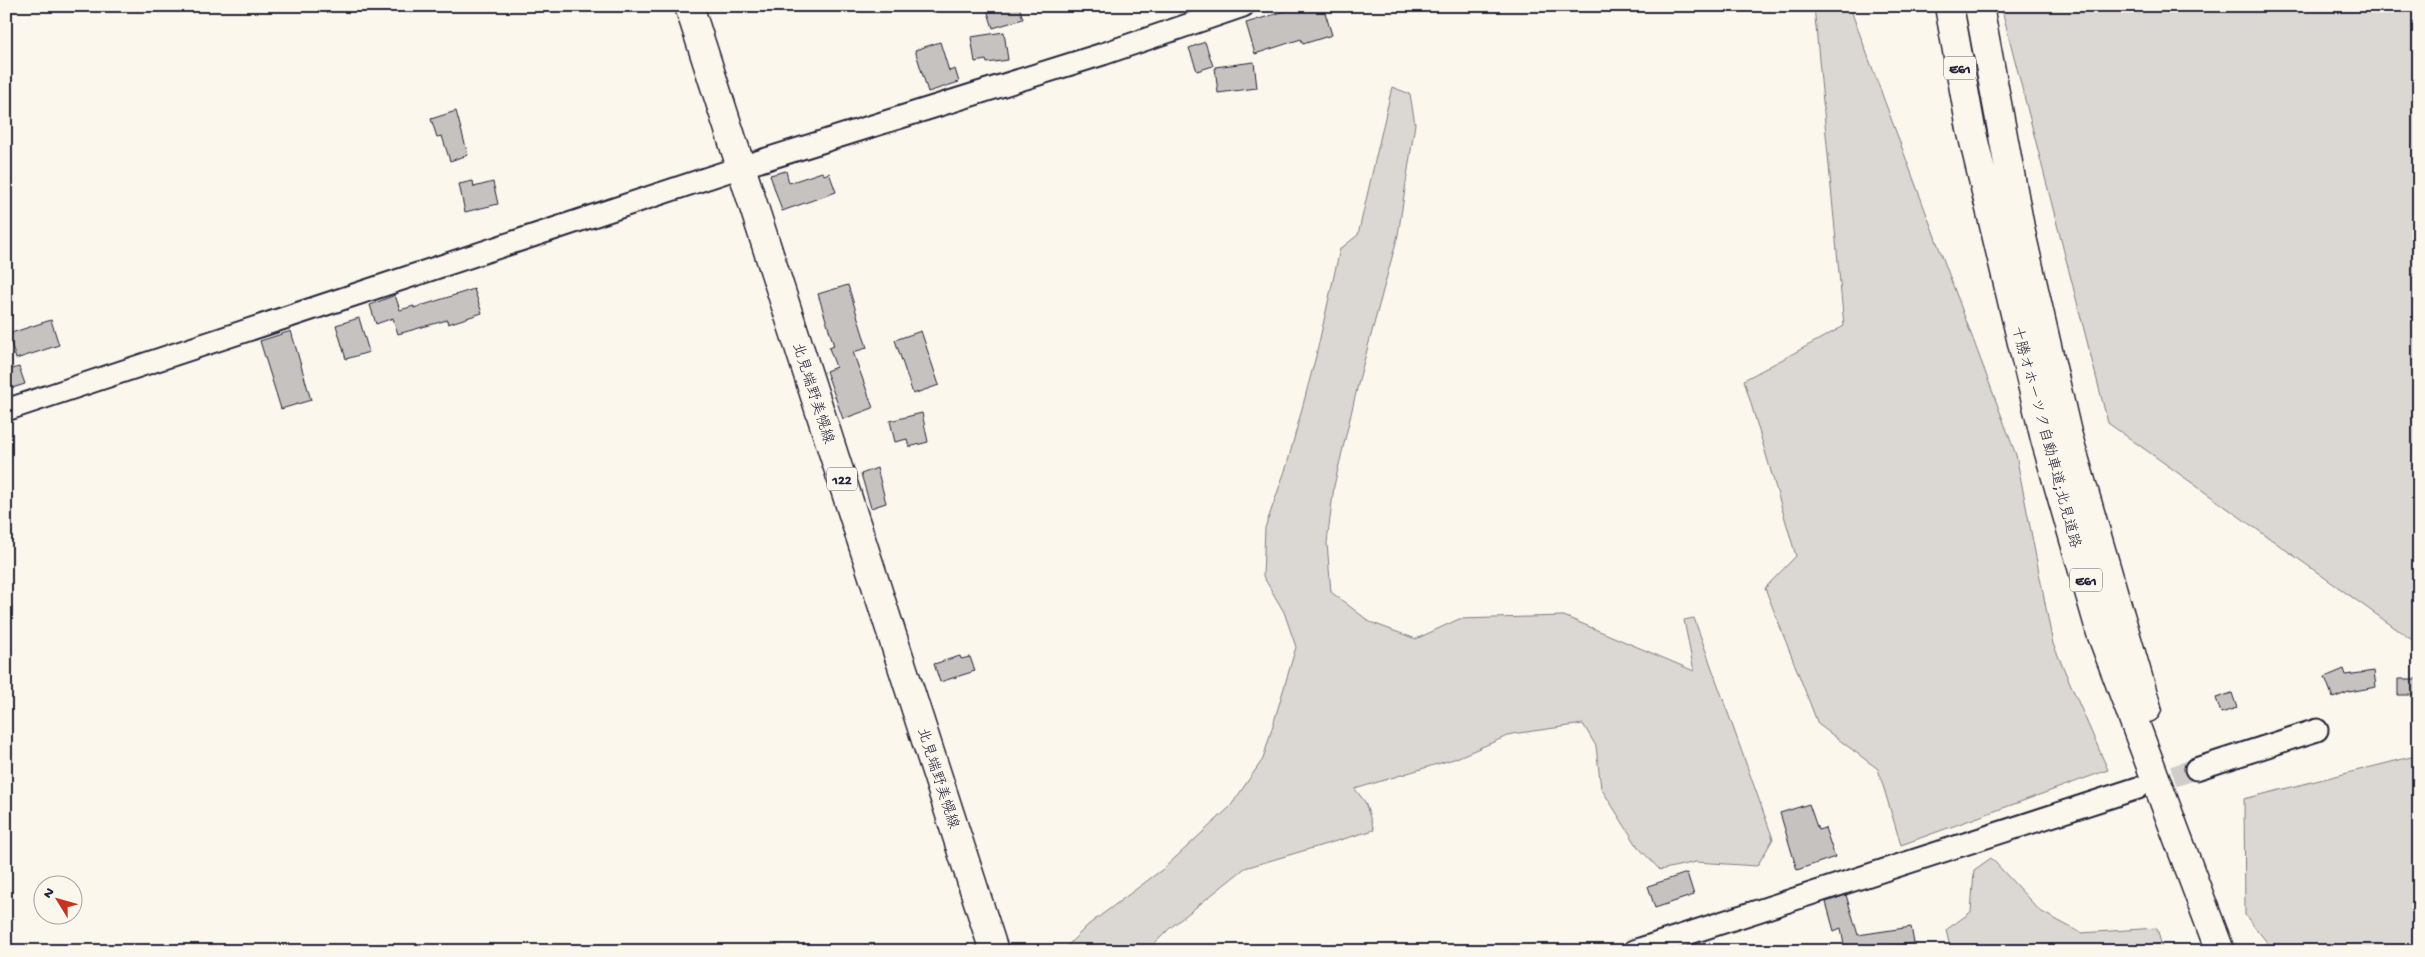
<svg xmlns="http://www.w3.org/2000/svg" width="2425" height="957" font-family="'Gochi Hand','Klee One',sans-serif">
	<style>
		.green { fill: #dbd8d3; stroke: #7e7d87 }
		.building { fill: #c6c2c0; stroke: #22223b }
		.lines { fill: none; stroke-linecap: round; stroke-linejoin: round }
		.minor-tunnel { stroke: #d0ccc9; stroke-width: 21; stroke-dasharray: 21 11; stroke-linecap: butt }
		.minor-casing { stroke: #22223b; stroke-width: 25 }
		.primary-casing { stroke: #22223b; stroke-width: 31 }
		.motorway-casing { stroke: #22223b; stroke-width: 31 }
		.minor { stroke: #fbf7ec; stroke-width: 21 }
		.primary { stroke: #fbf7ec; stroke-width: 28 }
		.motorway { stroke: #fbf7ec; stroke-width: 28 }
		.labels { text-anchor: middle; stroke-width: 4; stroke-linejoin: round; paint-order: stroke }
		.shield { fill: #fbf7ec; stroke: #636270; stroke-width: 1 }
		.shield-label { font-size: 14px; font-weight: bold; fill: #22223b }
		.street-label { font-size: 15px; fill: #22223b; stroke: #fbf7ec }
	</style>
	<rect width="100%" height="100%" fill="#fbf7ec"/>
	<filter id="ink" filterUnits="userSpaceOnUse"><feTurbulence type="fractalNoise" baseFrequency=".02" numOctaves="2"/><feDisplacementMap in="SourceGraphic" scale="10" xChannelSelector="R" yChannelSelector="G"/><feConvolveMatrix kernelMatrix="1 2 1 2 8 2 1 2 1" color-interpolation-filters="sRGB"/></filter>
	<g filter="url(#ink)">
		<path class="green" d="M1814 6H1851L1853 16 2016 455 2053 644 2108 770 1901 845 1878 769 1818 724 1765 588 1796 556 1744 380 1844 326Z
			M2001 6H2419V645L2108 423Z
			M1392 87 1410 94 1415 124 1398 235 1360 376 1334 486 1327 543 1331 592 1370 622 1416 639 1459 619 1564 616 1694 671 1684 620 1694 618 1773 839 1757 866 1696 862 1660 870 1638 847 1601 788 1596 746 1583 724 1512 734 1454 759 1355 789 1365 802 1374 830 1245 868 1170 928 1147 951H1062L1088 925 1163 869 1230 807 1263 759 1296 647 1284 612 1263 576 1265 528 1287 465 1316 356 1340 249 1358 235Z
			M2419 755V951H2274L2245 915 2244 799Z
			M1991 858 2040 911 2081 933 2157 928 2163 951H1951L1946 930 1971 912 1974 870Z"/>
		<path class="building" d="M986 6H1019L1023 19 993 28Z
			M1302 6H1323L1332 35 1303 44 1301 39 1255 54 1246 23Z
			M1004 32 1008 60 987 63 986 60 975 62 971 37Z
			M940 42 949 71 955 69 959 82 928 92 915 50Z
			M1205 42 1213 66 1197 71 1189 48Z
			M1254 62 1257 88 1218 93 1215 67Z
			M456 111 468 155 450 161 442 136 437 137 431 119Z
			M786 171 789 183 822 172 824 175 829 173 836 192 782 211 770 175Z
			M473 181 474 187 493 182 498 204 465 212 459 184Z
			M848 285 867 348 853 352 873 408 843 419 826 371 836 367 829 348 834 346 818 294Z
			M474 289 482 313 448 324 447 320 398 334 393 318 376 324 370 305 395 295 400 310 414 306V308Z
			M359 318 369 352 346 359 336 325Z
			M51 320 59 345 16 359 8 334Z
			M291 331 311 400 281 409 260 341Z
			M921 331 939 385 913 394 895 340Z
			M19 367 25 384 6 390V371Z
			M922 413 928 442 909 447 907 439 895 442 890 421Z
			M877 468 886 503 871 508 861 474Z
			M960 656 961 659 970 657 975 671 940 682 934 664Z
			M2344 669 2346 675 2374 671 2376 687 2349 692 2333 698 2325 677Z
			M2398 679H2419V695H2398Z
			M2232 693 2237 708 2221 713 2216 698Z
			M1809 804 1818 830 1825 828 1835 857 1797 870 1780 813Z
			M1687 873 1694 895 1655 908 1648 886Z
			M1846 895 1858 935 1911 927 1914 943 1845 951 1841 928 1834 931 1826 902Z"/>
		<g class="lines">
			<path class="minor-tunnel" d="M2143 786 2196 769"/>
			<defs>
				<path id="minor" d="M6 410 741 167 1103 54 1243 6
					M2196 769 2317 730
					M1634 951 2138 788"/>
				<path id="primary" d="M689 6 994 951"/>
				<path id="motorway" d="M1949 6 1971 129 2045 439 2101 633 2220 951
					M1979 6 2021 233 2067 433 2147 708"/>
			</defs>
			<use href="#minor" class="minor-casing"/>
			<use href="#primary" class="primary-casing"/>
			<use href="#motorway" class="motorway-casing"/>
			<use href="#minor" class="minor"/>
			<use href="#primary" class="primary"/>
			<use href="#motorway" class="motorway"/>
		</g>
	</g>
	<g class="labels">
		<g class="shield">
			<rect x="1944" y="56.5" width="32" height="23" rx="4"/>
			<rect x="827" y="467.5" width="30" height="23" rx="4"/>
			<rect x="2070" y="568.5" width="32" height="23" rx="4"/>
		</g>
		<g class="shield-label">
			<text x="1960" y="73">E61</text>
			<text x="842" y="484">122</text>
			<text x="2086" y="585">E61</text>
		</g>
		<g class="street-label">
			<text transform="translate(814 393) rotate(72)" y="5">北見端野美幌線</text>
			<text transform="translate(2047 437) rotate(75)" y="5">十勝オホーツク自動車道;北見道路</text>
			<text transform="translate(939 778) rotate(72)" y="5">北見端野美幌線</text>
		</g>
	</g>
	<rect width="2425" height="957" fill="none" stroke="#fbf7ec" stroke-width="25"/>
	<rect x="12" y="12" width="2400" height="932" fill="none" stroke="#22223b" stroke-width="2" filter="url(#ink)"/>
	<g transform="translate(58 900) rotate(307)"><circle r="24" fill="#fbf7ec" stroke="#a4a2a5"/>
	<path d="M0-4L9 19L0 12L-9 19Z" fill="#c8321e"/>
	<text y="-8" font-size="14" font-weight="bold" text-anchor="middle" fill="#22223b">N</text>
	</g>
</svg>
